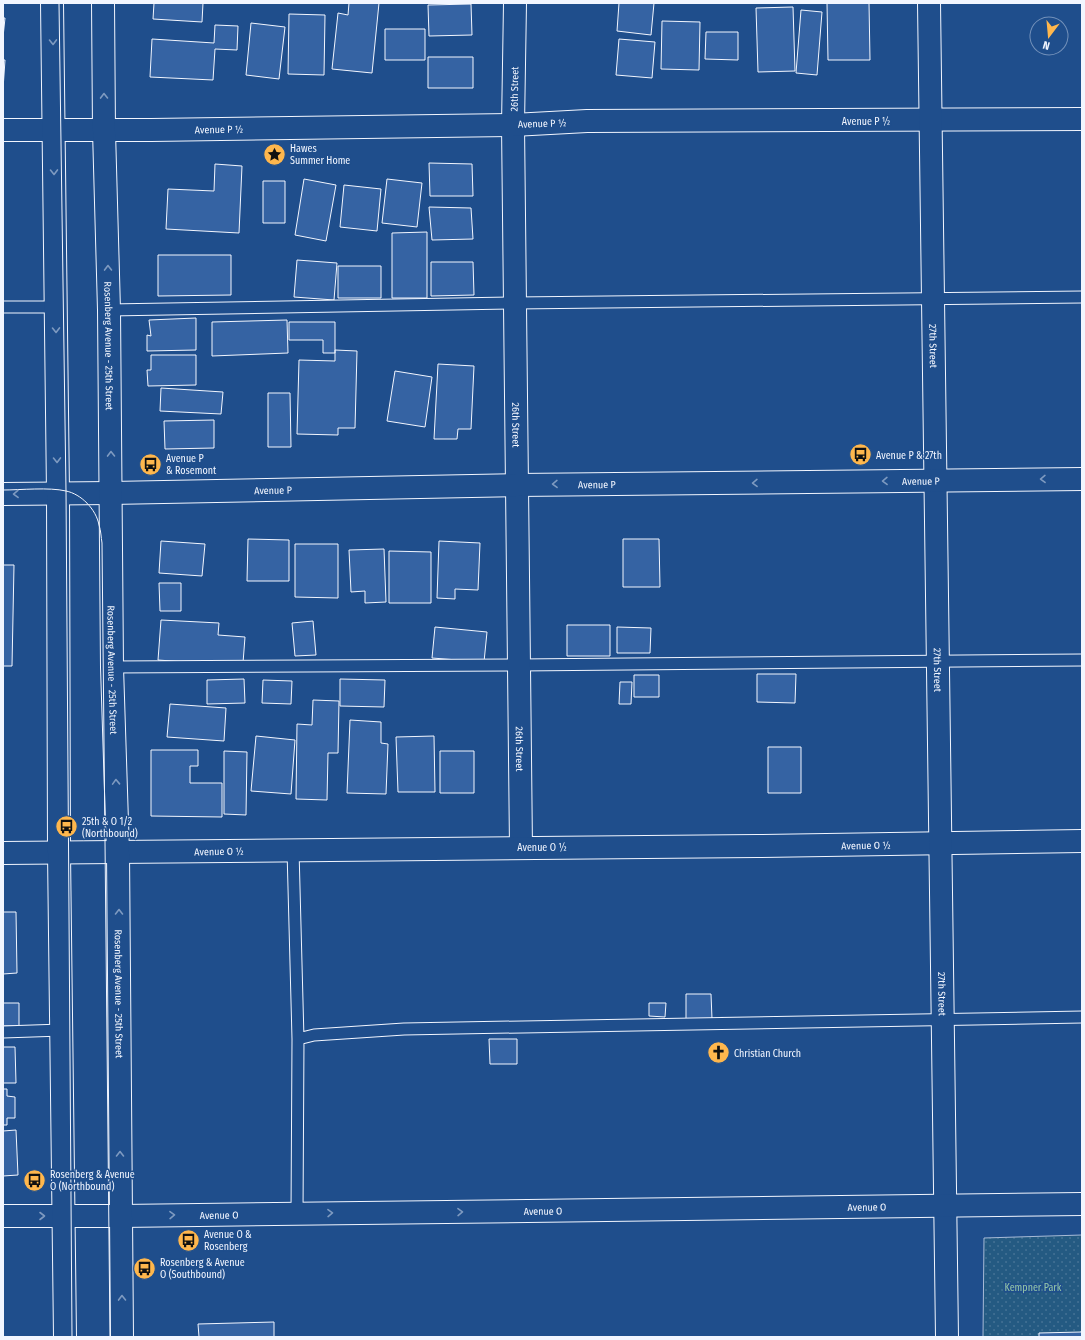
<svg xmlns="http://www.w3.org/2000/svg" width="1085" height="1340" font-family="'Fira Sans Condensed',sans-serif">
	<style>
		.park { fill: url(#park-dots); stroke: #a8bbd7 }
		.building { fill: #3563a3; stroke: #f2f6ff }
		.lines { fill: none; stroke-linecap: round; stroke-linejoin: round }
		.lane-casing { stroke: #f2f6ff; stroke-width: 13 }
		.street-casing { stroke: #f2f6ff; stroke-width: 24 }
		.secondary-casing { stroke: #f2f6ff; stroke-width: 24 }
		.primary-casing { stroke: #f2f6ff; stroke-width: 24 }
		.lane { stroke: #1f4e8c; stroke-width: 11 }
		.street { stroke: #1f4e8c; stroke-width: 22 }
		.secondary { stroke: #1f4e8c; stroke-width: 22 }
		.primary { stroke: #1f4e8c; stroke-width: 22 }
		.tram { stroke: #f2f6ff; stroke-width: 1 }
		.oneway { stroke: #7e9ac0 }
		.labels { text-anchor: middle; stroke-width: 3; stroke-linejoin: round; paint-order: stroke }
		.street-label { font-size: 10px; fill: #f2f6ff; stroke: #1f4e8c }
		.poi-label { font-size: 10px; fill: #f2f6ff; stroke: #1f4e8c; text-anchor: start }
		.park-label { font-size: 10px; fill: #97c8a6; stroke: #1f4e8c }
	</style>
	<defs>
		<pattern id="park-dots" width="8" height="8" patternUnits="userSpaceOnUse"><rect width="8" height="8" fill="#245a82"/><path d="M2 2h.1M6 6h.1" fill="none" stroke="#447295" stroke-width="1.8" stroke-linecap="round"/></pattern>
	</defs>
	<rect width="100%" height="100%" fill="#1f4e8c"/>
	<path class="park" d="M1082 1235V1337H983L984 1238Z"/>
	<path class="building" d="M154 3H203L202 22 153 19Z
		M349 3H379L372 73 332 69 338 13 348 15Z
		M619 3H654L651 35 617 31Z
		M827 3H869L870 60H828Z
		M471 4 472 35 429 36 428 5Z
		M793 7 795 71 758 72 756 8Z
		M801 10 822 12 817 75 796 73Z
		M289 14 325 15 324 75 288 74Z
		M3 18H5L3 37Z
		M662 21 700 22 699 70 661 69Z
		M251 23 285 27 279 79 246 75Z
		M215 25 238 26 237 50 215 49 213 80 150 77 152 39 214 43Z
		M385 29H425V60H385Z
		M706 32H738V60L705 59Z
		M619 39 655 42 652 78 616 75Z
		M428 57H473V88H428Z
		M3 60H5L3 89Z
		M429 163 472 164 473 196H430Z
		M215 164 242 166 239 233 166 229 168 189 214 191Z
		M304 179 336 185 326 241 295 235Z
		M387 179 422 183 417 227 382 223Z
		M263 181H285V223H263Z
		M344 185 381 189 377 231 340 227Z
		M429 207 471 208 473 239 432 240Z
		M427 232V298H392V233Z
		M158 255H231V295L158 296Z
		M297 260 337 263 334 300 294 297Z
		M431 262H473L474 295 431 296Z
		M338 266H381V298H338Z
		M196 318V350L147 351V335L151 336 149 320Z
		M287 320 288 353 212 356V322Z
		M289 322H335V353H323V340H289Z
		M335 350 357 351 355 428H338V435L297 434 299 360 335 361Z
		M151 355H196V385L148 386 147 370H151Z
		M438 364 474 366 471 429H458L457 439H434Z
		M395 371 432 377 425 427 387 421Z
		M161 388 223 392 221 414 160 411Z
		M268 393H290L291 447H268Z
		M214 420V448L165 449 164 421Z
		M248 539 289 540V581H247Z
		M623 539H659L660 587H623Z
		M161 541 205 544 202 576 159 573Z
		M439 541 480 543 478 590 455 589V599L437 598Z
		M295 544H338V598L295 597Z
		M384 549 386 602 365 603V591L351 592 349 550Z
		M389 551 431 552V603H389Z
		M3 565H14L12 666H3Z
		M159 583H181V611H160Z
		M161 620 219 623 218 635 245 637 243 663 213 661V664L158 660Z
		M313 621 316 655 295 656 292 623Z
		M567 625H610V656H567Z
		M435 627 487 632 484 662 432 658Z
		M617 627 651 628 650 653H617Z
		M757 674H796L795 703 757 702Z
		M634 675H659V697H634Z
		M244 679 245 703 207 704V680Z
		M340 679 385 680 384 707 340 706Z
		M263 680 292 681 291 704 262 703Z
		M620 682H632L631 704H619Z
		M313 700 339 701 338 753H328L327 800 296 799 297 724 312 725Z
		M170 704 226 708 224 741 167 737Z
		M350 720 381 722V743L388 744 386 794 347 793Z
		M256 736 295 740 291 794 251 791Z
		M434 736 435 792H398L396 737Z
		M768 747H801V793H768Z
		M151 750H198V766H190V783H222V817L151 816Z
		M224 751 247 752 246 815 224 814Z
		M440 751H474V793H440Z
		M3 912H16L17 973 3 974Z
		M686 994H711L712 1019H686Z
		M3 1003H19V1026H3Z
		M649 1003H666L665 1017 649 1016Z
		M489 1039H517V1064H490Z
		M3 1047H15L16 1083H3Z
		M3 1089H7V1096L15 1097V1118H7V1125H3Z
		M16 1130 18 1175 3 1176V1131Z
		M274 1322V1337H199L198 1324Z
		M1082 1330V1337H1039V1333L1081 1332Z"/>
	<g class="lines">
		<defs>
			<path id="lane" d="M3 307H56
				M109 310 515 303 1082 297
				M112 667 519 665 1082 660
				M293 850 298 1039 314 1035 404 1029 1082 1017
				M3 1032 62 1030
				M297 1214 298 1039"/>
			<g id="street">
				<path id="s1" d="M515 3 513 125 521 848"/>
				<path d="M3 130H151L513 125 587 121 1082 119"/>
				<path d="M3 853 757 846 1082 841"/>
			</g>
			<g id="secondary">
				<path id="s2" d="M929 3 947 1337"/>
				<path id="s3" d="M3 494 111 493 517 485 1082 479"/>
				<path id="s4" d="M3 1216H121L1082 1204"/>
			</g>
			<g id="primary">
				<path d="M52 3 58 493 59 853 65 1337"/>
				<path id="s5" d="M103 3 104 131 109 310 112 667 118 853 122 1337"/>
			</g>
		</defs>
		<use href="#lane" class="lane-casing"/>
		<use href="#street" class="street-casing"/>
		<use href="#secondary" class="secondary-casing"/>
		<use href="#primary" class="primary-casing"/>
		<use href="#lane" class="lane"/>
		<use href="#street" class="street"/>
		<use href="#secondary" class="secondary"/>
		<use href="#primary" class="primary"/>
		<path class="tram" d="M59 3 66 491 72 1337
			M3 490C21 490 49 487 66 491 81 494 96 509 99 525 101 531 101 537 102 543L110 1337"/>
	</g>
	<defs><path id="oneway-chevron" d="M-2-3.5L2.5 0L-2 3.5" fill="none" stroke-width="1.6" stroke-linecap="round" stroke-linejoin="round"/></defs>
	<g class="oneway">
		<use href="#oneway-chevron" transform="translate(53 42) rotate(89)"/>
		<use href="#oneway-chevron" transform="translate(104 96) rotate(-91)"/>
		<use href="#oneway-chevron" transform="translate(54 172) rotate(89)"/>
		<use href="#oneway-chevron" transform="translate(108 268) rotate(-91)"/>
		<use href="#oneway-chevron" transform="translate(56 330) rotate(89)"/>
		<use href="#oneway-chevron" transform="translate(111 454) rotate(-91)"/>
		<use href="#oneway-chevron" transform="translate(57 460) rotate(89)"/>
		<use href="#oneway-chevron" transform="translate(1043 479) rotate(179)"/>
		<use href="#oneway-chevron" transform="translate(885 481) rotate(179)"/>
		<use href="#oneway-chevron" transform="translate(755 483) rotate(179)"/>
		<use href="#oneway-chevron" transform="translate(555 484) rotate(179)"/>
		<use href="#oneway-chevron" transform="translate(16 494) rotate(179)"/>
		<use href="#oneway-chevron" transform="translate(116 782) rotate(-92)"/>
		<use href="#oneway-chevron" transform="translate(119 912) rotate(-90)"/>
		<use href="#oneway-chevron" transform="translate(120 1154) rotate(-90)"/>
		<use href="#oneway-chevron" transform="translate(460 1212) rotate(-1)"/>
		<use href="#oneway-chevron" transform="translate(330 1213) rotate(-1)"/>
		<use href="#oneway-chevron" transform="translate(172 1215) rotate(-1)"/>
		<use href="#oneway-chevron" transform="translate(42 1216)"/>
		<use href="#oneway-chevron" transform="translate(122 1298) rotate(-91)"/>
	</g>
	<defs>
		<symbol id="sight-disc" viewBox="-11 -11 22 22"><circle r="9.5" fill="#ffb74d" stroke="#1f4e8c"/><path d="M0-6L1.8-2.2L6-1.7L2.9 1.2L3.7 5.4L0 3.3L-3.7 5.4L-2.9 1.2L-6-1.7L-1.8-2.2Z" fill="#111"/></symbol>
		<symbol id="bus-disc" viewBox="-11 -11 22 22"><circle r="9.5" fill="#ffb74d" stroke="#1f4e8c"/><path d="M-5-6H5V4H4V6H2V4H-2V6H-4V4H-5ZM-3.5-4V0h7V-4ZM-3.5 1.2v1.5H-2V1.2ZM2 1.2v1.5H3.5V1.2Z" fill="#111"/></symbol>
		<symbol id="church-disc" viewBox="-11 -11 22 22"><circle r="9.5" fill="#ffb74d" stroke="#1f4e8c"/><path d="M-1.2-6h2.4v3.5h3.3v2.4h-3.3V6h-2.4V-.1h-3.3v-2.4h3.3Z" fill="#111"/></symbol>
	</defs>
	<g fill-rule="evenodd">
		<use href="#sight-disc" x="262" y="142" width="25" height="25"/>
		<use href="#bus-disc" x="848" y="442" width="25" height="25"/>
		<use href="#bus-disc" x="138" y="452" width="25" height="25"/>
		<use href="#bus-disc" x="54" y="814" width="25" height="25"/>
		<use href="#church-disc" x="706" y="1040" width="25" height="25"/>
		<use href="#bus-disc" x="22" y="1168" width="25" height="25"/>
		<use href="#bus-disc" x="176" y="1228" width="25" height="25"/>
		<use href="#bus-disc" x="132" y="1256" width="25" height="25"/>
	</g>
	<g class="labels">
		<g class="street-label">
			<text transform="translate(514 89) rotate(-89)" y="4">26th Street</text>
			<text x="866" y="125">Avenue P ½</text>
			<text transform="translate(542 123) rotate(-2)" y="4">Avenue P ½</text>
			<text transform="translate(219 129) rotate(-1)" y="4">Avenue P ½</text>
			<text dy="4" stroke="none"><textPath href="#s5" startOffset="343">Rosenberg Avenue - 25th Street</textPath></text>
			<text dy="4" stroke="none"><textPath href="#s2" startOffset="343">27th Street</textPath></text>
			<text dy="4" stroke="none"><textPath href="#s1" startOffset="422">26th Street</textPath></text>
			<text dy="4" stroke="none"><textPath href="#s3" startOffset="918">Avenue P</textPath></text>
			<text dy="4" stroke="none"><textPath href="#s3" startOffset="594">Avenue P</textPath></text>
			<text dy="4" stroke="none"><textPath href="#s3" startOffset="270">Avenue P</textPath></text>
			<text dy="4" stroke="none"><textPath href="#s5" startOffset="667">Rosenberg Avenue - 25th Street</textPath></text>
			<text dy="4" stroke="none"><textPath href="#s2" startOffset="667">27th Street</textPath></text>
			<text dy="4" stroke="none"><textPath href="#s1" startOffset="746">26th Street</textPath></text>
			<text transform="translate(866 845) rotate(-1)" y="4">Avenue O ½</text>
			<text x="542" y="851">Avenue O ½</text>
			<text transform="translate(219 851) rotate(-1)" y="4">Avenue O ½</text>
			<text dy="4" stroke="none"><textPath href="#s5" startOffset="991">Rosenberg Avenue - 25th Street</textPath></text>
			<text dy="4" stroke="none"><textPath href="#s2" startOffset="991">27th Street</textPath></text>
			<text dy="4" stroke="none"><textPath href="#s4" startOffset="864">Avenue O</textPath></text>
			<text dy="4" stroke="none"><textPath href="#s4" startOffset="540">Avenue O</textPath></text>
			<text dy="4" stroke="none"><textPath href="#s4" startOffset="216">Avenue O</textPath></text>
		</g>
		<g class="poi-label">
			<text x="290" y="152">Hawes<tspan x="290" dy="12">Summer Home</tspan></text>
			<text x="876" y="459">Avenue P &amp; 27th</text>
			<text x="166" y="462">Avenue P<tspan x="166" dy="12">&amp; Rosemont</tspan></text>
			<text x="82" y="825">25th &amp; O 1/2<tspan x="82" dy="12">(Northbound)</tspan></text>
			<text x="734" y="1057">Christian Church</text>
			<text x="50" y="1178">Rosenberg &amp; Avenue<tspan x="50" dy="12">O (Northbound)</tspan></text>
			<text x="204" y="1238">Avenue O &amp;<tspan x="204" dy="12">Rosenberg</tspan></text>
			<text x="160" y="1266">Rosenberg &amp; Avenue<tspan x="160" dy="12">O (Southbound)</tspan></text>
		</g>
		<g class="park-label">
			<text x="1033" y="1291">Kempner Park</text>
		</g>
	</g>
	<rect width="1085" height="1340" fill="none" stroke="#f2f6ff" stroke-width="8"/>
	<g transform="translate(1049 36) rotate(196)"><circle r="19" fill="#1f4e8c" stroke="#7391ba"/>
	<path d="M0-3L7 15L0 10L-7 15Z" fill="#ffb74d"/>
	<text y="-6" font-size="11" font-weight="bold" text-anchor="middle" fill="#f2f6ff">N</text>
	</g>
</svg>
